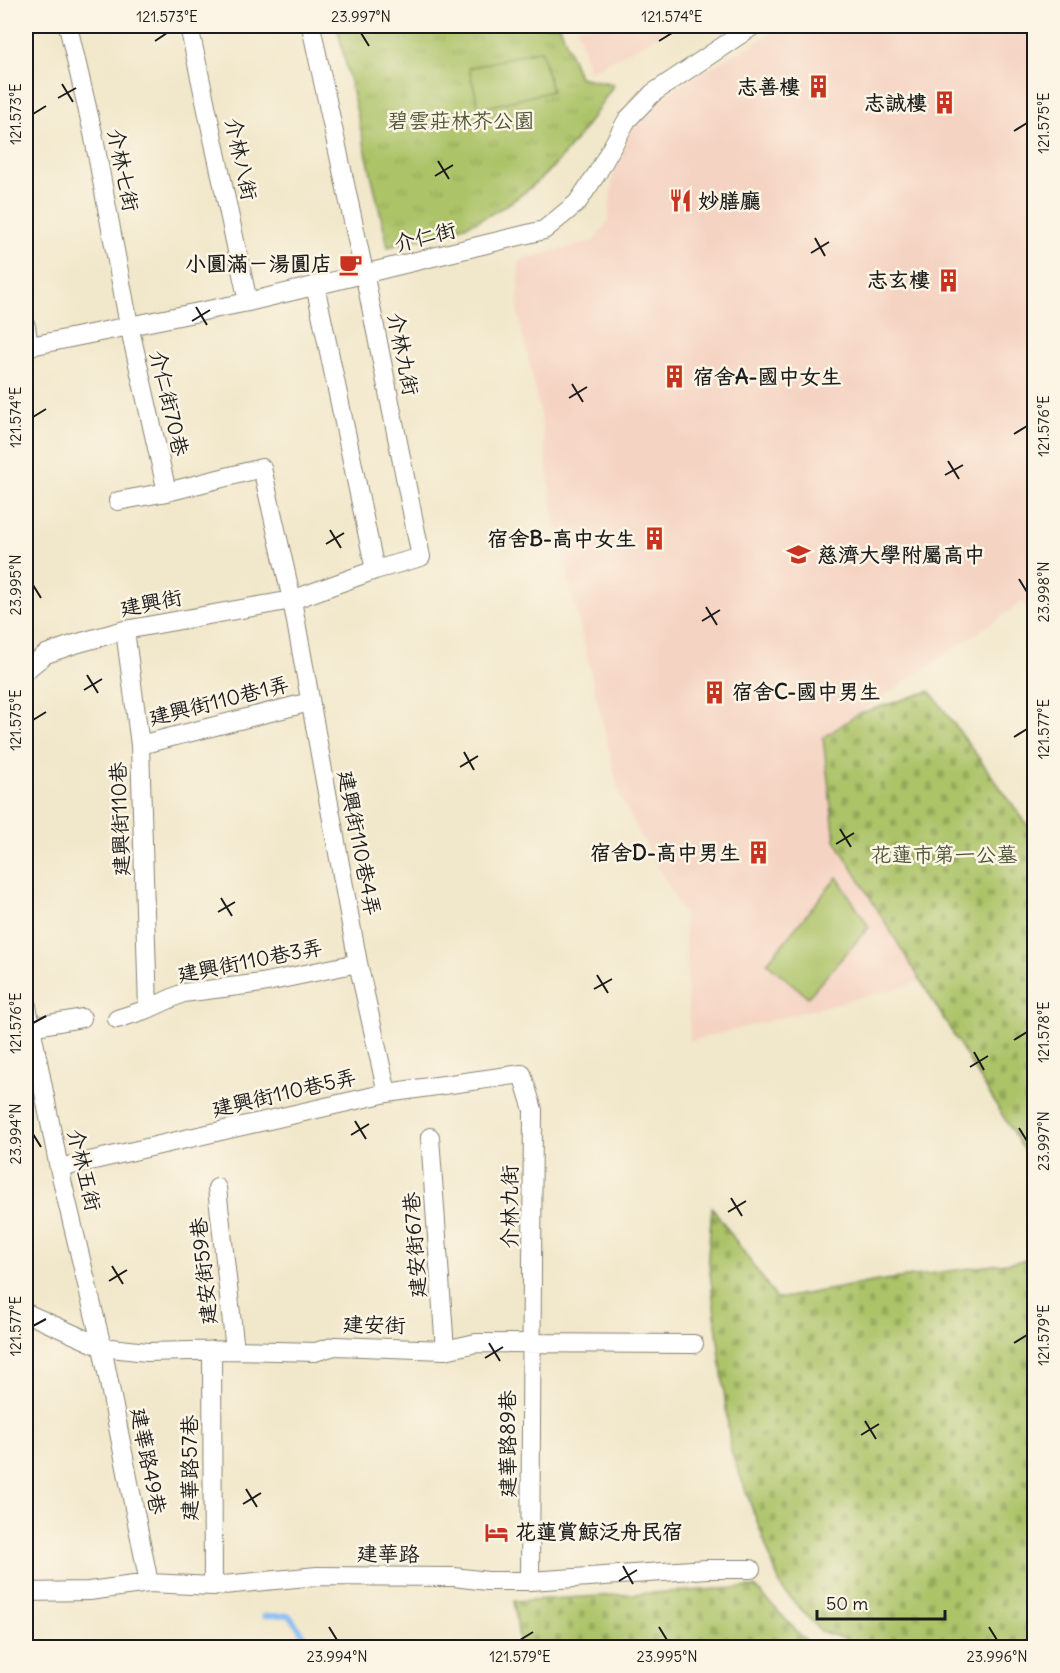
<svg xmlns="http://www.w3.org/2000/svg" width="1060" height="1673" font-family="Delius,'LXGW WenKai TC',sans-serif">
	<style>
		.built { fill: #f5d3c2 }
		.grass { fill: url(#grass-tufts); stroke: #647042; stroke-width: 1.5 }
		.cemetery { fill: url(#cemetery-stones); stroke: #647042; stroke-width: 1.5 }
		.garden { fill: #acc368; stroke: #647042; stroke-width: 1.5 }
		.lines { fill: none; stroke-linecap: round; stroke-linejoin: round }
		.stream { stroke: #83baf3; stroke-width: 5 }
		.street-casing { stroke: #868273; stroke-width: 20 }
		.street { stroke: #fff; stroke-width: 18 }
		.ticks { fill: none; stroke: #1c1c1c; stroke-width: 2 }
		.labels { text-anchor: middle; stroke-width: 5; stroke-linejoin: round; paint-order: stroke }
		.poi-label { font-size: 21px; font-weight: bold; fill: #1c1c1c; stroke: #fcf5e5; text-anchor: end }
		.park-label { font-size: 21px; fill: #4e5637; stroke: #fcf5e5 }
		.street-label { font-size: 21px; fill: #1c1c1c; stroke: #fcf5e5 }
		.neatline { fill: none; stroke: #1c1c1c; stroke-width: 2 }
		.ticks-label { font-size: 15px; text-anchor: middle; fill: #1c1c1c }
	</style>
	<defs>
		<pattern id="grass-tufts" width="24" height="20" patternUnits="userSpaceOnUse" patternTransform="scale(1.5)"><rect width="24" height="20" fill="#acc368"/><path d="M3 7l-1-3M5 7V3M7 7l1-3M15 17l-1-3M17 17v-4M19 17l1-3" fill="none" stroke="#93a75a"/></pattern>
		<pattern id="cemetery-stones" width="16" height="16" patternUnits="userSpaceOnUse" patternTransform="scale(1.5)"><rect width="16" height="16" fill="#acc368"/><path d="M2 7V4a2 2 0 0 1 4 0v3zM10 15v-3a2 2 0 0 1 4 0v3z" fill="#93a75a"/></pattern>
	</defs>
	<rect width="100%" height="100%" fill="#fcf5e5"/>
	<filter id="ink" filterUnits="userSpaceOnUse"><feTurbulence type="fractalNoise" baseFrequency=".0167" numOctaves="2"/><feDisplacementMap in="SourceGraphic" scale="12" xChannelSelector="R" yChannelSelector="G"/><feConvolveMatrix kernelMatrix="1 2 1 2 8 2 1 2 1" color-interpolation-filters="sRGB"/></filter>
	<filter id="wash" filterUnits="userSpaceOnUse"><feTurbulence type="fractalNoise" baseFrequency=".008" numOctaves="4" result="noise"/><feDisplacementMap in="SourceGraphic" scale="24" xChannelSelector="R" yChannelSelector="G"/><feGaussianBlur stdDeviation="1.35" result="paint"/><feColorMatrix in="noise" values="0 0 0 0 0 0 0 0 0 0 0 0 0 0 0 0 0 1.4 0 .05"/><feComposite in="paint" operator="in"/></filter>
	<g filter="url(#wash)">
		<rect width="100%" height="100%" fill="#f1e7ca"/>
		<path class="built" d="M577 26H677L589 72Z
			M784 26H1034V613L1021 603 823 738 835 840 921 982 690 1041 684 915 620 797 552 508 541 416 518 314 519 260 594 241 608 221 614 170 634 124 675 88Z"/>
		<path class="grass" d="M337 26H560L579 77 614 84C578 142 541 192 477 221 453 232 414 239 388 247Z"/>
		<path class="cemetery" d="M930 691 1034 834V1167L835 840 823 738 858 714Z
			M712 1207 777 1299 878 1281 1034 1259V1646L868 1647 821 1631 782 1589 731 1451 708 1255Z
			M755 1587 809 1644 817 1647H520L514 1601Z"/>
		<path class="garden" d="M541 50 552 91 479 109 469 68Z
			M837 877 869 927 808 997 767 963Z"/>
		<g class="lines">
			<path class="stream" d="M264 1616 289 1615 313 1648"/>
		</g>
	</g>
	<g filter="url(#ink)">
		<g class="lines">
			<defs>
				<path id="street" d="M68 26 93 133 129 325 167 492
					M189 26 248 302
					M315 285 375 570
					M26 326 29 346
					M26 347 248 302 544 230 577 203 598 172 627 120 653 93 753 26
					M118 501 167 492 262 468 292 600 358 963 387 1093
					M125 630 140 745 148 1009
					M26 670 46 654 75 644 125 630 292 600 375 570 421 557 364 272 311 26
					M140 745 310 702
					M26 1001 59 1168 102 1347 149 1583
					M117 1019 148 1009 183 993 262 983 358 963
					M26 1028 82 1018
					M430 1137 445 1350
					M59 1168 387 1093 522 1074 533 1110 530 1581
					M217 1188 235 1350
					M26 1313 102 1347 147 1352 235 1350 315 1352 335 1346 445 1350 476 1343 694 1344
					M212 1350 213 1586
					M26 1592 89 1591 149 1583 213 1586 317 1576 454 1577 487 1581H530L707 1569H751"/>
			</defs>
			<use href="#street" class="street-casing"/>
			<use href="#street" class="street"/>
		</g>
	</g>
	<path class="ticks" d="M361 33 369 46M155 41 167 33M659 41 672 33M62 84 73 102M58 98 76 88M33 114 46 106M1014 131 1027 123M438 161 449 179M435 176 453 165M815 238 825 256M811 253 829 242M196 307 207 325M192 321 210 310M572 384 583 402M569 398 587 387M33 417 46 409M1014 434 1027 426M948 461 959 479M945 475 963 465M330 530 341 548M326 544 344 533M1019 579 1027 592M33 585 41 598M706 607 717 625M702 621 720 610M87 675 98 693M84 690 102 679M33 720 46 712M1014 737 1027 729M464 752 474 770M460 767 478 756M840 829 851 847M836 844 854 833M221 898 232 916M218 912 235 902M597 975 608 993M594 989 612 979M33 1023 46 1016M1014 1040 1027 1032M974 1052 984 1070M970 1067 988 1056M355 1121 366 1139M1019 1128 1027 1141M33 1134 41 1147M351 1135 369 1124M731 1198 742 1216M728 1212 746 1201M112 1266 123 1284M109 1281 127 1270M33 1326 46 1319M489 1343 500 1361M1014 1343 1027 1335M485 1358 503 1347M865 1421 876 1439M861 1435 879 1424M246 1489 257 1507M243 1504 261 1493M623 1566 633 1584M619 1581 637 1570M329 1627 337 1640M659 1627 667 1640M989 1627 997 1640M520 1640 533 1632"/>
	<defs>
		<symbol id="building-bare" viewBox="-9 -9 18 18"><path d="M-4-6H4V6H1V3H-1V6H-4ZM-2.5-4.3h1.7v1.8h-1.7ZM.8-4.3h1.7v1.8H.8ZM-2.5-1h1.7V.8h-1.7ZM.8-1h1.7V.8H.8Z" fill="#c8321e" stroke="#fcf5e5" stroke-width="2.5" paint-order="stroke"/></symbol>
		<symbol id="restaurant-bare" viewBox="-9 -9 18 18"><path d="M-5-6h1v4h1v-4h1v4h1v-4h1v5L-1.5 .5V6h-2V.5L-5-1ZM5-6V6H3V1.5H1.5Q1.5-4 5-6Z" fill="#c8321e" stroke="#fcf5e5" stroke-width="2.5" paint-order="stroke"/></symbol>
		<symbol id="cafe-bare" viewBox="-9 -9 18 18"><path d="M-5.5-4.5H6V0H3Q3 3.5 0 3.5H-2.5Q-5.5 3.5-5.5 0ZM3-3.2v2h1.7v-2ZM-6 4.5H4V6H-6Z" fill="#c8321e" stroke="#fcf5e5" stroke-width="2.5" paint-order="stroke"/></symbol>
		<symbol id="school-bare" viewBox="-9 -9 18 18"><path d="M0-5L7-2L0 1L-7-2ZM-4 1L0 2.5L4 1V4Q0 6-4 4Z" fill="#c8321e" stroke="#fcf5e5" stroke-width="2.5" paint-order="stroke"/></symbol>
		<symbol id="hotel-bare" viewBox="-9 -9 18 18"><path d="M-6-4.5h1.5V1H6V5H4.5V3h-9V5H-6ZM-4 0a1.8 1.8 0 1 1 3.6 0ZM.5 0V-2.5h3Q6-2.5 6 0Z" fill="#c8321e" stroke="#fcf5e5" stroke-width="2.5" paint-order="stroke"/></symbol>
	</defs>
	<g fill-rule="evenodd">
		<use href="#building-bare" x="802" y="70" width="33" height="33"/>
		<use href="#building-bare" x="928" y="86" width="33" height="33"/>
		<use href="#restaurant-bare" x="664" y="184" width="33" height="33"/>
		<use href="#cafe-bare" x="334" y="248" width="33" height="33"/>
		<use href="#building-bare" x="932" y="264" width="33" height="33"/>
		<use href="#building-bare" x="658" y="360" width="33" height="33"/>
		<use href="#building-bare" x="638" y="522" width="33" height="33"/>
		<use href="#school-bare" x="782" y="538" width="33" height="33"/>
		<use href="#building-bare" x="698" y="676" width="33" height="33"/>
		<use href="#building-bare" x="742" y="836" width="33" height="33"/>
		<use href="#hotel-bare" x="480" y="1516" width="33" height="33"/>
	</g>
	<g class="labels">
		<g class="poi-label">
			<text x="800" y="94">志善樓</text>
			<text x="927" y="110">志誠樓</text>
			<text x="698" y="208" text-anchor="start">妙膳廳</text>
			<text x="332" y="271">小圓滿－湯圓店</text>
			<text x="930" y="287">志玄樓</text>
			<text x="693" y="384" text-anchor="start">宿舍A-國中女生</text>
			<text x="636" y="546">宿舍B-高中女生</text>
			<text x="817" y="562" text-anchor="start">慈濟大學附屬高中</text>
			<text x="732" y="699" text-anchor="start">宿舍C-國中男生</text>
			<text x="740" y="860">宿舍D-高中男生</text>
			<text x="515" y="1539" text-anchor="start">花蓮賞鯨泛舟民宿</text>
		</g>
		<g class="park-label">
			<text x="461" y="128">碧雲莊林芥公園</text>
			<text x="944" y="862">花蓮市第一公墓</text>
		</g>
		<g class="street-label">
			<text transform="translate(241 159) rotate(78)" y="7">介林八街</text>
			<text transform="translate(123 170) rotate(79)" y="7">介林七街</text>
			<text transform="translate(425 237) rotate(-14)" y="7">介仁街</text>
			<text transform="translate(403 354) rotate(79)" y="7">介林九街</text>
			<text transform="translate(169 403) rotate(77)" y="7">介仁街70巷</text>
			<text transform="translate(151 603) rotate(-11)" y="7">建興街</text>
			<text transform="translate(219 701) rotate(-14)" y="7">建興街110巷1弄</text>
			<text transform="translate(120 819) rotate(-92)" y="7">建興街110巷</text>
			<text transform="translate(359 843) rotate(79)" y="7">建興街110巷4弄</text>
			<text transform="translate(250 961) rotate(-11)" y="7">建興街110巷3弄</text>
			<text transform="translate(284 1093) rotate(-13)" y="7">建興街110巷5弄</text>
			<text transform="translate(84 1170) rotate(77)" y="7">介林五街</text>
			<text transform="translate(510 1207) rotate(-90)" y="7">介林九街</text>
			<text transform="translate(415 1245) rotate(-94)" y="7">建安街67巷</text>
			<text transform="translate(204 1271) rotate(-96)" y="7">建安街59巷</text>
			<text transform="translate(374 1325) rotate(1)" y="7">建安街</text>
			<text transform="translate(508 1444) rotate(-90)" y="7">建華路89巷</text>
			<text transform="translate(148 1461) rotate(79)" y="7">建華路49巷</text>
			<text transform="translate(190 1468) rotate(-90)" y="7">建華路57巷</text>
			<text transform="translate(388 1554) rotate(1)" y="7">建華路</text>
		</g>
	</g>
	<rect width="1060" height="1673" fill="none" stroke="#fcf5e5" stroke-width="66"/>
	<path d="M817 1610v9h128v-9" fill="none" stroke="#1c1c1c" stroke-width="3"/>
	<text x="826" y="1610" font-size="18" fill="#1c1c1c" stroke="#fcf5e5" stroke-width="4.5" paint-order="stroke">50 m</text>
	<rect x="33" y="33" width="994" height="1607" class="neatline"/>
	<g class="ticks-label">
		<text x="167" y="22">121.573°E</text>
		<text x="361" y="22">23.997°N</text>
		<text x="672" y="22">121.574°E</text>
		<text transform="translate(16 114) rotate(-90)" y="5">121.573°E</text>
		<text transform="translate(1044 123) rotate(-90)" y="5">121.575°E</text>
		<text transform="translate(16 417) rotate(-90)" y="5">121.574°E</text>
		<text transform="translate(1044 426) rotate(-90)" y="5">121.576°E</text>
		<text transform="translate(16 585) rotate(-90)" y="5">23.995°N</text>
		<text transform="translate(1044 592) rotate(-90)" y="5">23.998°N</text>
		<text transform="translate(16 720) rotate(-90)" y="5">121.575°E</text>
		<text transform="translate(1044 729) rotate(-90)" y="5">121.577°E</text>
		<text transform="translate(16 1023) rotate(-90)" y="5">121.576°E</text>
		<text transform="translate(1044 1032) rotate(-90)" y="5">121.578°E</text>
		<text transform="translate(16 1134) rotate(-90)" y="5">23.994°N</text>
		<text transform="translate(1044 1141) rotate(-90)" y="5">23.997°N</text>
		<text transform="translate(16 1326) rotate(-90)" y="5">121.577°E</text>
		<text transform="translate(1044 1335) rotate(-90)" y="5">121.579°E</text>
		<text x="337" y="1662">23.994°N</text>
		<text x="520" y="1662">121.579°E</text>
		<text x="667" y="1662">23.995°N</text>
		<text x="997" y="1662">23.996°N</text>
	</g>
</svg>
